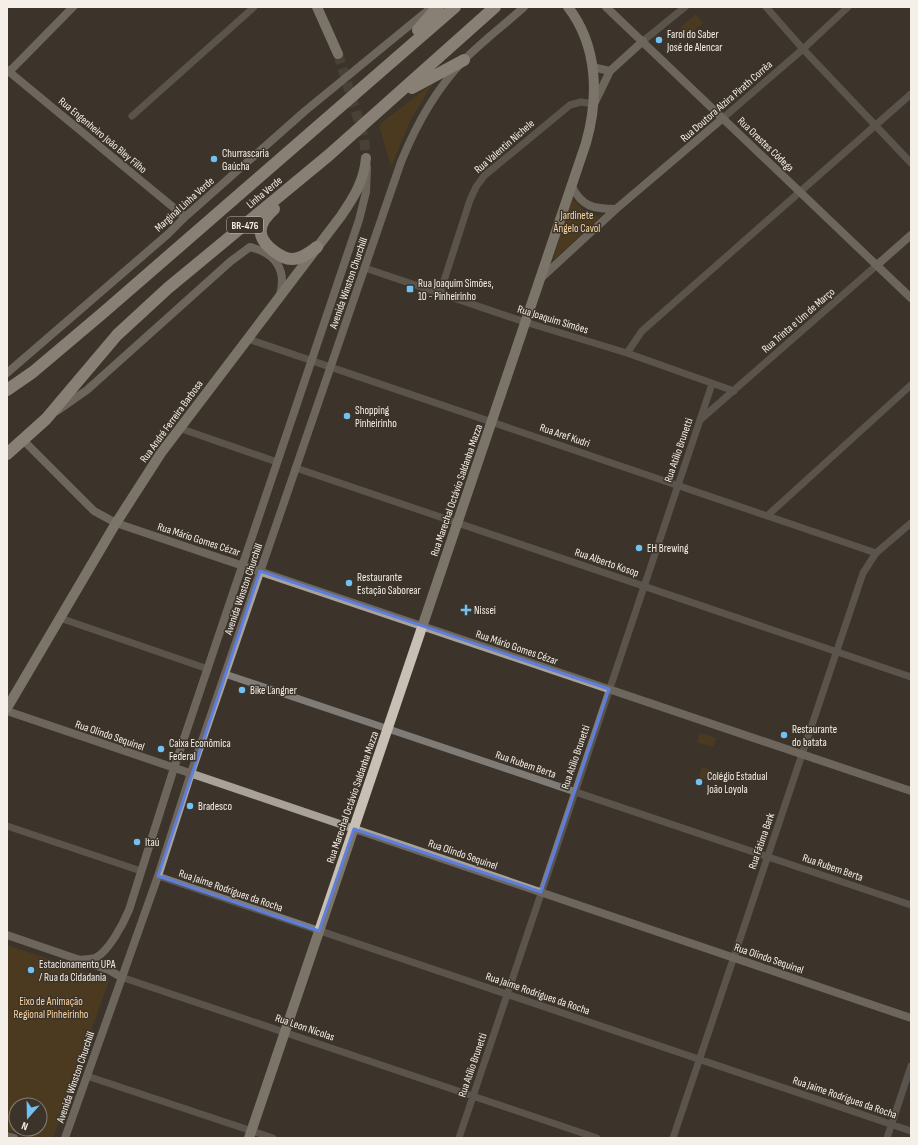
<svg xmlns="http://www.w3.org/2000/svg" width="918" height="1145" font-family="'Sofia Sans Condensed',sans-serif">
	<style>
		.green { fill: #5e4215; fill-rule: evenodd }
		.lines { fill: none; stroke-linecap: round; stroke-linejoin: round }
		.primary-tunnel { stroke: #585046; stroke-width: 10; stroke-dasharray: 10 5; stroke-linecap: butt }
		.street { stroke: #7f7b76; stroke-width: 7 }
		.secondary { stroke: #a8a299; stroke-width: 8 }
		.primary { stroke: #c8c0b5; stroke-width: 10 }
		.highway { stroke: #e4dbce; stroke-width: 12 }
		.marked { fill: none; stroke: #5e7edd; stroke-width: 3; stroke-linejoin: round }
		.poi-dot { fill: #70c1f4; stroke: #3c342a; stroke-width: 1.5 }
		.labels { text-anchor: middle; stroke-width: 3; stroke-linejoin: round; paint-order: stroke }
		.shield { fill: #3c342a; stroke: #bdb7af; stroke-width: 1 }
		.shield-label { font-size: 10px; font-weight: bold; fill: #f4efe8 }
		.poi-label { font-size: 11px; fill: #f4efe8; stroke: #3c342a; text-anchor: start }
		.street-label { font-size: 11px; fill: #f4efe8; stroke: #3c342a }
		.park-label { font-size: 11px; fill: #f9d5a1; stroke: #3c342a }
	</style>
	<rect width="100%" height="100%" fill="#3c342a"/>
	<path class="green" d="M696 14 703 23 687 36 680 28Z
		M433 83 411 119 391 166 379 125Z
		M571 198 585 212 600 217 553 260Z
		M700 733 716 738 713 747 697 742Z
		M702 767 720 773 717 783 699 777Z
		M7 945 109 980 53 1138H31L7 1130ZM16 1105H40V1129H16Z"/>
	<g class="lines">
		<path class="primary-tunnel" d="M338 54 364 138 366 158"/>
		<path class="street" d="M766 7 803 49 911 163
			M643 41 685 7
			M132 116 254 7
			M723 118 803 49 848 7
			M365 268 525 322 627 353 734 391
			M440 293 470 200 476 187 484 176 570 105 581 102 594 104
			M248 339 876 553
			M627 353 642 331 911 94
			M700 420 877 265
			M179 428 277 462
			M296 468 911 677
			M767 516 911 385
			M60 618 208 669
			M225 674 911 905
			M7 826 141 871
			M158 876 911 1131
			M121 977 597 1138
			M87 1076 273 1138
			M459 1138 712 384
			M673 1138 863 573 876 553 911 523
			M887 1138 911 1066"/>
		<path class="secondary" d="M606 7 911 298
			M592 67 610 71
			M7 70 185 217
			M9 72 73 7
			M595 102 610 71 643 41
			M571 185C582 207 593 209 616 209
			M877 265 911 235
			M540 279 616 209 723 118
			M7 373 168 234 185 217 305 111 432 7
			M57 411 87 390 231 261 250 247C275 253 287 269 280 295
			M23 440 94 511 116 523 911 791
			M7 711 911 1018
			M7 935 109 970 121 977
			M78 960C84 959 92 960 97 957 110 949 123 924 129 910L174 768 359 220 366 192 367 167
			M7 1136 14 1138
			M65 1138 158 876 191 773 401 162C416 125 436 89 464 60 483 41 504 25 524 7"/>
		<path class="primary" d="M317 7 338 54
			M7 708 116 523 161 453 341 216C354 197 364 181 366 158
			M249 1138 586 143C599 97 598 46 568 7"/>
		<path class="highway" d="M418 30 438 7
			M412 88 464 60
			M274 209C256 225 256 238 275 252 281 256 285 259 292 259 302 259 310 252 317 247
			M7 390 33 372 104 312 455 7
			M7 454 46 419 117 335 168 288 329 155 495 7"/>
	</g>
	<path d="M0 0H918V1145H0ZM260 571 609 689 541 892 354 829 319 931 158 876Z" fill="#3c342a" fill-opacity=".55" fill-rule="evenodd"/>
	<path class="marked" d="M260 571 609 689 541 892 354 829 319 931 158 876Z"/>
	<g class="poi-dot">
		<circle cx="659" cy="40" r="4"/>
		<circle cx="214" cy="159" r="4"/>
		<rect x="406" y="285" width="8" height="8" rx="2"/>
		<circle cx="347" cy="416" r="4"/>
		<circle cx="639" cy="548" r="4"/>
		<circle cx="349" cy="583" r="4"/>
		<path d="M464 604h4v4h4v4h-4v4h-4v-4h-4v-4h4z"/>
		<circle cx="242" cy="690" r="4"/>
		<circle cx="784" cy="735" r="4"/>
		<circle cx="161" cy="749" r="4"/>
		<circle cx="699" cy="782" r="4"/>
		<circle cx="190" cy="806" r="4"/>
		<circle cx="137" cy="842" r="4"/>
		<circle cx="31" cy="970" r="4"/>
	</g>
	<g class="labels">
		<rect class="shield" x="227" y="217" width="36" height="16" rx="3"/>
		<g class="shield-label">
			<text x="245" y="229">BR-476</text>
		</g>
		<g class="poi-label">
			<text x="667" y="38">Farol do Saber<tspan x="667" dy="13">José de Alencar</tspan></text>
			<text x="222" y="157">Churrascaria<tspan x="222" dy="13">Gaúcha</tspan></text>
			<text x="418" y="287">Rua Joaquim Simões,<tspan x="418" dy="13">10 - Pinheirinho</tspan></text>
			<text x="355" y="414">Shopping<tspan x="355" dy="13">Pinheirinho</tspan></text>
			<text x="647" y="552">EH Brewing</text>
			<text x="357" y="581">Restaurante<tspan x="357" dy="13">Estação Saborear</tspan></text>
			<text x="474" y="614">Nissei</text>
			<text x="250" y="694">Bike Langner</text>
			<text x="792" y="733">Restaurante<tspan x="792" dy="13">do batata</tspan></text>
			<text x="169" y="747">Caixa Econômica<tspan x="169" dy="13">Federal</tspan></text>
			<text x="707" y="780">Colégio Estadual<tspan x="707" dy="13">João Loyola</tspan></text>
			<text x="198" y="810">Bradesco</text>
			<text x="145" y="846">Itaú</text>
			<text x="39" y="968">Estacionamento UPA<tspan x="39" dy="13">/ Rua da Cidadania</tspan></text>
		</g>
		<g class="street-label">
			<text transform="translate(726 101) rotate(-41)" y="4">Rua Doutora Alzira Pirath Corrêa</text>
			<text transform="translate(103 135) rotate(40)" y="4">Rua Engenheiro João Bley Filho</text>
			<text transform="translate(766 144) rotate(44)" y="4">Rua Orestes Códega</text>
			<text transform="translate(504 146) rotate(-41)" y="4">Rua Valentin Nichele</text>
			<text transform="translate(264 192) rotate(-40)" y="4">Linha Verde</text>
			<text transform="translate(184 204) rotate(-42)" y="4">Marginal Linha Verde</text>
			<text transform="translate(348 283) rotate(-71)" y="4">Avenida Winston Churchill</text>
			<text transform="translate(553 319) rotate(17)" y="4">Rua Joaquim Simões</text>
			<text transform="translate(798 320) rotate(-41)" y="4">Rua Trinta e Um de Março</text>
			<text transform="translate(171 421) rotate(-54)" y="4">Rua André Ferreira Barbosa</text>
			<text transform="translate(565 435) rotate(19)" y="4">Rua Aref Kudri</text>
			<text transform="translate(678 450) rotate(-71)" y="4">Rua Atílio Brunetti</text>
			<text transform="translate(456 490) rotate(-71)" y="4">Rua Marechal Octávio Saldanha Mazza</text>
			<text transform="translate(199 539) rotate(18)" y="4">Rua Mário Gomes Cézar</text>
			<text transform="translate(607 562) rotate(19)" y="4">Rua Alberto Kosop</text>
			<text transform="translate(243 589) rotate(-71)" y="4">Avenida Winston Churchill</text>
			<text transform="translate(517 647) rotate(19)" y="4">Rua Mário Gomes Cézar</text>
			<text transform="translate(110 735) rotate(19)" y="4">Rua Olindo Sequinel</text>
			<text transform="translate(575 757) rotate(-71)" y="4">Rua Atílio Brunetti</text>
			<text transform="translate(526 764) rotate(19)" y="4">Rua Rubem Berta</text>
			<text transform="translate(352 797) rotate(-71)" y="4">Rua Marechal Octávio Saldanha Mazza</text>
			<text transform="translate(761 841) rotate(-71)" y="4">Rua Fátima Bark</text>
			<text transform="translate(463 854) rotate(19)" y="4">Rua Olindo Sequinel</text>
			<text transform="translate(833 867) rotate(19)" y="4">Rua Rubem Berta</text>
			<text transform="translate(231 890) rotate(19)" y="4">Rua Jaime Rodrigues da Rocha</text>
			<text transform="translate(769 958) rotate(19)" y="4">Rua Olindo Sequinel</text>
			<text transform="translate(538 993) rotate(19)" y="4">Rua Jaime Rodrigues da Rocha</text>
			<text transform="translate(305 1027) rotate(19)" y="4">Rua Leon Nícolas</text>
			<text transform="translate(472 1065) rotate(-71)" y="4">Rua Atílio Brunetti</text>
			<text transform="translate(75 1077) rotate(-71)" y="4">Avenida Winston Churchill</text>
			<text transform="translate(845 1097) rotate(19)" y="4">Rua Jaime Rodrigues da Rocha</text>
		</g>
		<g class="park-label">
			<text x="577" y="219">Jardinete<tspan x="577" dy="13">Ângelo Cavol</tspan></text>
			<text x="51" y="1005">Eixo de Animação<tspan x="51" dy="13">Regional Pinheirinho</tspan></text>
		</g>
	</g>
	<rect width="918" height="1145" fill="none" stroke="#f4efe8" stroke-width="16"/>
	<g transform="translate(28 1117) rotate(200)"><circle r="19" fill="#3c342a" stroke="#867f76"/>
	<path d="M0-3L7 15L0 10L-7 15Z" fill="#70c1f4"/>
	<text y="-6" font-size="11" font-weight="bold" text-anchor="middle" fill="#f4efe8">N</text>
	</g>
</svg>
